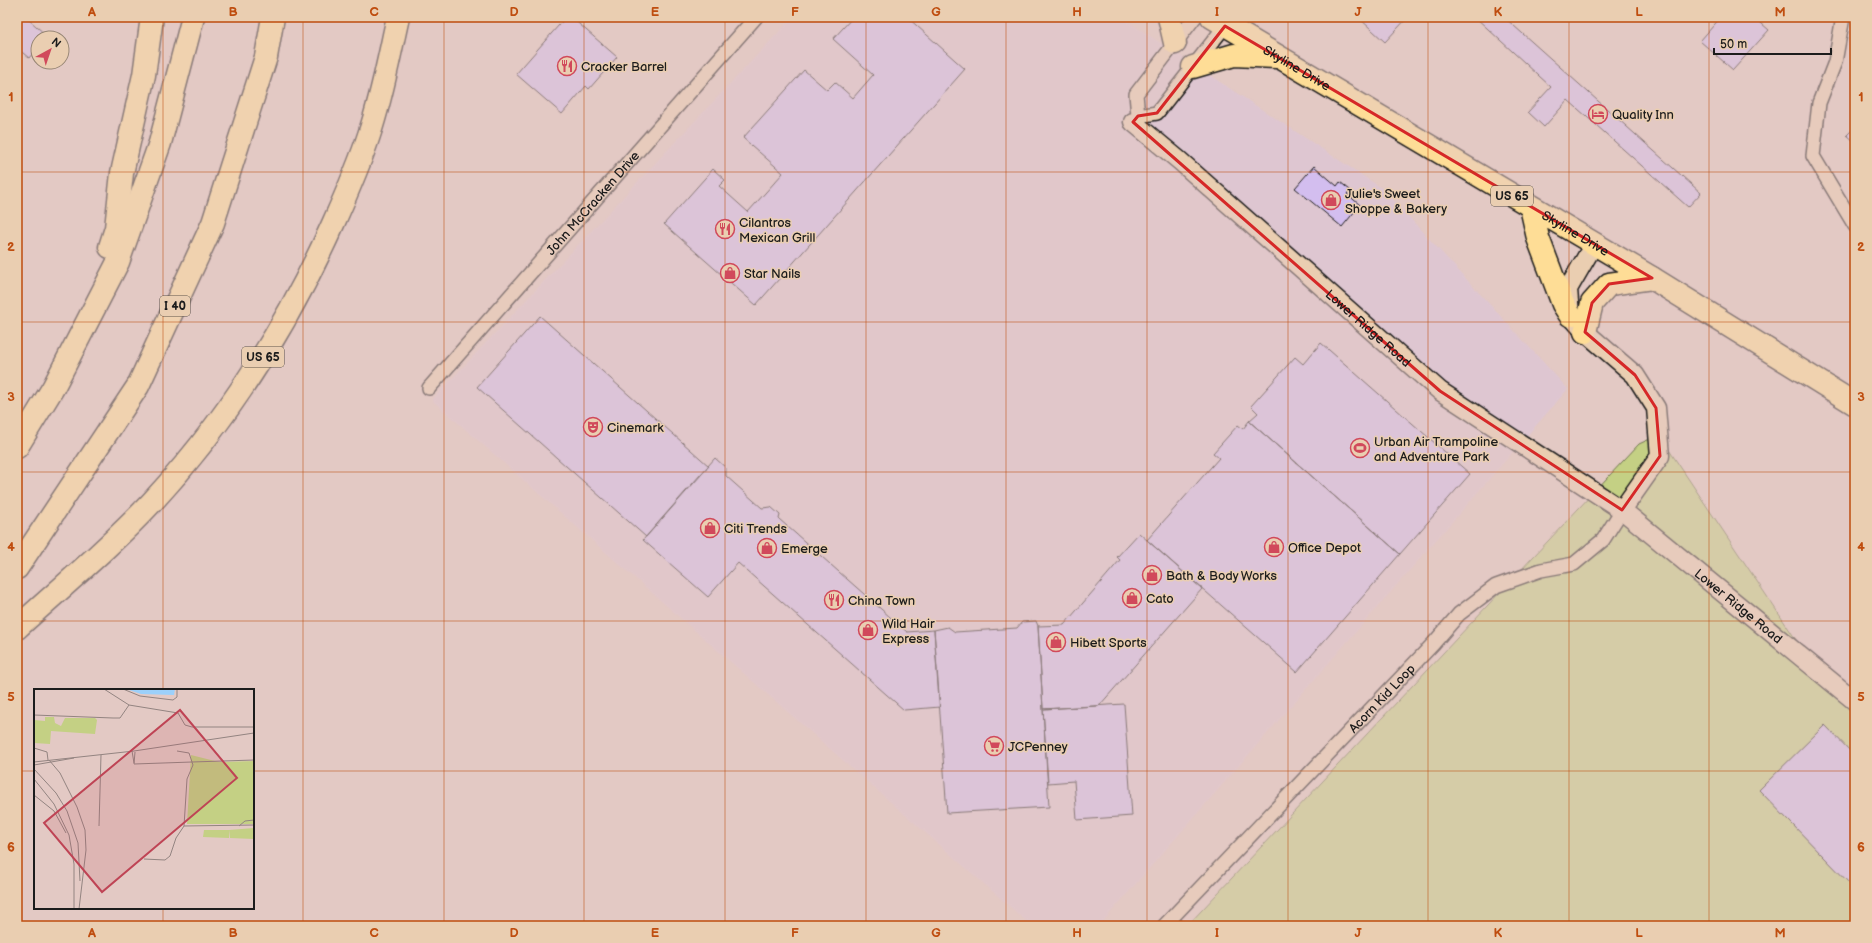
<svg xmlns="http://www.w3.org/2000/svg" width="1872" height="943" font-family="'Balsamiq Sans',sans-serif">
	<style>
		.built { fill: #dec6d1 }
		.green { fill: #c4d084; stroke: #707650 }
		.building { fill: #d3beef; stroke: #1c1c1c }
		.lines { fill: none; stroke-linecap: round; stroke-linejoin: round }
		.street-casing { stroke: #1c1c1c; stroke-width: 16 }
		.secondary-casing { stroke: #1c1c1c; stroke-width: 21 }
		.highway-casing { stroke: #1c1c1c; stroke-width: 25 }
		.street { stroke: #eaceb1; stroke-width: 13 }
		.secondary { stroke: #eaceb1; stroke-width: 18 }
		.highway { stroke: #fedd96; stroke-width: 22 }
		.marked { fill: none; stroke: #d62828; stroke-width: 3; stroke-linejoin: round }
		.grid { fill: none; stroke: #bf4d0f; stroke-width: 1; stroke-opacity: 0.55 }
		.labels { text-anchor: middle; stroke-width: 3; stroke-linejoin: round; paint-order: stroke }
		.shield { fill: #eaceb1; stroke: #5a5149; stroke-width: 1 }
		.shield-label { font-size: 12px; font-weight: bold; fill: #1c1c1c }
		.poi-label { font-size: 13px; fill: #1c1c1c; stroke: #eaceb1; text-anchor: start }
		.street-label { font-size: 13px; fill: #1c1c1c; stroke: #eaceb1 }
		.inset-road { fill: none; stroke: #938481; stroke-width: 1 }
		.view { fill: #bf4455; fill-opacity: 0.15; stroke: #bf4455; stroke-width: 2 }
		.inset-edge { fill: none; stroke: #1c1c1c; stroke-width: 2 }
		.neatline { fill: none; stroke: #bf4d0f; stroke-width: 1.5 }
		.grid-label { font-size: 13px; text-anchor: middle; font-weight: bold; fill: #bf4d0f }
	</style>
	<rect width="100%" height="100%" fill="#e3c9c4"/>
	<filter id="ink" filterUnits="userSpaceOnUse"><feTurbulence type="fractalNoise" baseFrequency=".025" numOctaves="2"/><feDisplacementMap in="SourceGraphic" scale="8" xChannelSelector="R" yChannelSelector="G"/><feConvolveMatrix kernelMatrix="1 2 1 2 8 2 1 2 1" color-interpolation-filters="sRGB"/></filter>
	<g filter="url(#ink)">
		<path class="built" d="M793 17H1121L1383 189 1568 389 1099 926H1032L432 400Z"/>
		<path class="green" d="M1652 438H1661L1819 674 1855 713V926H1187L1639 444Z"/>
		<path class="building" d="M17 17H26L47 36 45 38H38V47L29 58 17 48Z
			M566 17H571L617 57 589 89 586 86 562 114 516 74Z
			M853 17H907L965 69 756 305 664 224 713 169 725 180 719 186 748 212 783 173 743 138 804 70 827 90 835 82 853 98 873 75 833 39Z
			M1358 17H1408L1385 42Z
			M1475 17H1504L1701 193 1688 207 1568 100 1544 127 1528 112 1551 87Z
			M1721 17H1754L1769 30 1733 70 1700 41Z
			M1855 127V142L1847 135Z
			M1314 166 1337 186 1340 182 1350 190 1347 194 1360 205 1342 227 1295 188Z
			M540 316 709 466 646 537 477 387Z
			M1321 343 1470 474 1400 554 1249 421 1258 413 1251 406 1295 357 1303 364Z
			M1249 421 1400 554 1297 672 1147 540 1219 458 1213 453 1238 425 1243 429Z
			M715 458 726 468V476L762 508 771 507 780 515 779 519 907 632 934 630 940 707 904 710 738 563 708 597 643 540Z
			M1139 533 1202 589 1099 706 1043 709 1038 626 1064 625 1120 560 1117 557Z
			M1036 621 1038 626 1049 807 947 813 934 630 948 627 955 632 1017 628 1022 622Z
			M1124 704 1132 816 1077 820 1074 781 1048 783 1043 709Z
			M1825 725 1855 756V889L1759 790Z"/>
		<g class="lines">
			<defs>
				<g id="street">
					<path d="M1843 17 1835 62 1819 103 1813 156 1855 226"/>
					<path d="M1138 116 1157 113 1225 26"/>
					<path d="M1133 122 1138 116 1136 94 1195 17"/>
					<path id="s1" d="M429 388 756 17"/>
					<path id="s2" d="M1164 926 1433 644 1459 614 1496 586 1541 570 1574 564 1603 540 1622 510"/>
				</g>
				<g id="secondary">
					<path id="s3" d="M1133 122 1180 161 1440 391 1622 510"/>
					<path id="s4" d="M1594 244 1568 289 1570 315 1585 332 1635 375 1656 408 1660 456 1622 510 1855 701"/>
				</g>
				<g id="highway">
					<path d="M1169 17 1175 43"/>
					<path id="s5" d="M1212 17 1652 278 1855 404"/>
					<path d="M1193 67 1234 55 1276 57"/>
					<path d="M1531 207 1538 238 1563 304 1570 315"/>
					<path d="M110 247 116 228 122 173 144 75 152 17"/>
					<path d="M1585 332 1592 303 1609 284 1652 278"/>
					<path d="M17 447 53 388 118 262 160 143 193 17"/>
					<path d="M17 568 138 386 213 223 266 57 273 17"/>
					<path d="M17 628C62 587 110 547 152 502 228 420 287 326 333 224 346 195 359 166 369 135 382 97 389 57 398 17"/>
				</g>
			</defs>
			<use href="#street" class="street-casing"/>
			<use href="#secondary" class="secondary-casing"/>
			<use href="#highway" class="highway-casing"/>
			<use href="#street" class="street"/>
			<use href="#secondary" class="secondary"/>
			<use href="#highway" class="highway"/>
		</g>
	</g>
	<path d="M0 0H1872V943H0ZM1225 26 1652 278 1609 284 1592 303 1585 332 1635 375 1656 408 1660 456 1622 510 1440 391 1133 122 1138 116 1157 113Z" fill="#e3c9c4" fill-opacity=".55" fill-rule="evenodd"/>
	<path class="marked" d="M1225 26 1652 278 1609 284 1592 303 1585 332 1635 375 1656 408 1660 456 1622 510 1440 391 1133 122 1138 116 1157 113Z"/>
	<path class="grid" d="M163 17V690M303 17V926M444 17V926M584 17V926M725 17V926M866 17V926M1006 17V926M1147 17V926M1288 17V926M1428 17V926M1569 17V926M1709 17V926M17 172H1855M17 322H1855M17 472H1855M17 621H1855M17 771H35M253 771H1855M163 908V926"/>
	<defs>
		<symbol id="restaurant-ring" viewBox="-11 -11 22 22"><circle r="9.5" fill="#eaceb1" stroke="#d1495b" stroke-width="1.5"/><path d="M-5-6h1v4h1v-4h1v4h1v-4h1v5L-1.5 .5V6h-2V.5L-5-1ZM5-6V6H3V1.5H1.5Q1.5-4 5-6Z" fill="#d1495b"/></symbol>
		<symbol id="hotel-ring" viewBox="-11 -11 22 22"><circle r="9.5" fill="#eaceb1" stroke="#d1495b" stroke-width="1.5"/><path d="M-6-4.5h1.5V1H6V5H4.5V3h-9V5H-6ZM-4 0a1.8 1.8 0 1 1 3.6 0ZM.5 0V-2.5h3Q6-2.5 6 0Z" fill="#d1495b"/></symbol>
		<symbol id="shop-ring" viewBox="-11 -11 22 22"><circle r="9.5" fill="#eaceb1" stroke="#d1495b" stroke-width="1.5"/><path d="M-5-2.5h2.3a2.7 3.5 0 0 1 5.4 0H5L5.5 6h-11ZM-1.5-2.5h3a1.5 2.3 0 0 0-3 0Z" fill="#d1495b"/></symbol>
		<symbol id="theatre-ring" viewBox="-11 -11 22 22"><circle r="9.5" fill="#eaceb1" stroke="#d1495b" stroke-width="1.5"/><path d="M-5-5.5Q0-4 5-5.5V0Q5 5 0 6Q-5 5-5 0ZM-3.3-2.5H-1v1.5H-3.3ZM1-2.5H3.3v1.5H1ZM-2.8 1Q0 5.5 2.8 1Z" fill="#d1495b"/></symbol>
		<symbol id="stadium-ring" viewBox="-11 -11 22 22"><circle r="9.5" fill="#eaceb1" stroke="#d1495b" stroke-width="1.5"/><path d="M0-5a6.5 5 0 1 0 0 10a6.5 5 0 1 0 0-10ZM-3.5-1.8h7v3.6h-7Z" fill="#d1495b"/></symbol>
		<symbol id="supermarket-ring" viewBox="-11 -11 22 22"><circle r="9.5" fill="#eaceb1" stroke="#d1495b" stroke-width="1.5"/><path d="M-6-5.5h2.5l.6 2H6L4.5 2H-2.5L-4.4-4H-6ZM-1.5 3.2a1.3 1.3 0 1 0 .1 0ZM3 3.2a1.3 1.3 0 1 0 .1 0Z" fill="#d1495b"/></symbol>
	</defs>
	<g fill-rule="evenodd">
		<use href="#restaurant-ring" x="556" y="55" width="22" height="22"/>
		<use href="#hotel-ring" x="1587" y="103" width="22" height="22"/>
		<use href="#shop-ring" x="1320" y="189" width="22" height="22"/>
		<use href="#restaurant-ring" x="714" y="218" width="22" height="22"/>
		<use href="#shop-ring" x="719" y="262" width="22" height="22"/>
		<use href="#theatre-ring" x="582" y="416" width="22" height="22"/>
		<use href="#stadium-ring" x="1349" y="437" width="22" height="22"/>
		<use href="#shop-ring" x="699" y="517" width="22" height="22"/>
		<use href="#shop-ring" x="1263" y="536" width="22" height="22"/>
		<use href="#shop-ring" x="756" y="537" width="22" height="22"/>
		<use href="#shop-ring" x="1141" y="564" width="22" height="22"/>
		<use href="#shop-ring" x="1121" y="587" width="22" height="22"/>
		<use href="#restaurant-ring" x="823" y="589" width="22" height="22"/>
		<use href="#shop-ring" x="857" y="619" width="22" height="22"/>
		<use href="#shop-ring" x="1045" y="631" width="22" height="22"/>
		<use href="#supermarket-ring" x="983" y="735" width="22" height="22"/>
	</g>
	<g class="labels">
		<g class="shield">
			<rect x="1491" y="186" width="42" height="20" rx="3"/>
			<rect x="160" y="296" width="30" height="20" rx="3"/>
			<rect x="242" y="347" width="42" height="20" rx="3"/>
		</g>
		<g class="shield-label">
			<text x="1512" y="200">US 65</text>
			<text x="175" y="310">I 40</text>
			<text x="263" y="361">US 65</text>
		</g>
		<g class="poi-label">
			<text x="581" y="71">Cracker Barrel</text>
			<text x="1612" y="119">Quality Inn</text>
			<text x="1345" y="198">Julie's Sweet<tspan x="1345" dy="15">Shoppe &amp; Bakery</tspan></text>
			<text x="739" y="227">Cilantros<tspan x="739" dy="15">Mexican Grill</tspan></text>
			<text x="744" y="278">Star Nails</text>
			<text x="607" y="432">Cinemark</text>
			<text x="1374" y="446">Urban Air Trampoline<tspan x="1374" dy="15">and Adventure Park</tspan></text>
			<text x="724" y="533">Citi Trends</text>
			<text x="1288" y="552">Office Depot</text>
			<text x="781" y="553">Emerge</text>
			<text x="1166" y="580">Bath &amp; Body Works</text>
			<text x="1146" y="603">Cato</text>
			<text x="848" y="605">China Town</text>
			<text x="882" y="628">Wild Hair<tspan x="882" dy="15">Express</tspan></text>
			<text x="1070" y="647">Hibett Sports</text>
			<text x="1008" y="751">JCPenney</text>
		</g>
		<g class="street-label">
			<text dy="5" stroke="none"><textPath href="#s5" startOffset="99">Skyline Drive</textPath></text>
			<text dy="5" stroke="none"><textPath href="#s1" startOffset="247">John McCracken Drive</textPath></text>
			<text dy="5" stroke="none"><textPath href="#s5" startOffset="423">Skyline Drive</textPath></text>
			<text dy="5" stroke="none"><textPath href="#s3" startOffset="313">Lower Ridge Road</textPath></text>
			<text dy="5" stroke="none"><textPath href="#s4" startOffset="471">Lower Ridge Road</textPath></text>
			<text dy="5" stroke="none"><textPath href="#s2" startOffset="315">Acorn Kid Loop</textPath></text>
		</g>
	</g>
	<g transform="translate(34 689)">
		<rect width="220" height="220" fill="#e3c9c4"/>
		<path d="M11 28H20L21 34 27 37 31 29H61L63 31 61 45 17 42 16 55 0 54V31L11 32ZM157 66 185 73 220 72V135H153ZM220 139V150L196 149 195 141ZM170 141H195V149L169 148Z" fill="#c4d084"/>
		<path d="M92 0H141L140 6 107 5Z" fill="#9cd0fa"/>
		<path class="inset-road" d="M70 0 95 16 144 24 151 36 158 38H220M89 0 106 7 139 11 143 8V0M0 26 79 29H86L95 16M0 59 13 63 14 71M98 62 100 74M143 62 155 64 158 73 220 71M101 63 100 75 158 73 159 76 153 90 150 137 142 149 136 167 131 171 110 170M15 71 26 84 43 118 51 141 52 161 45 220M0 73 100 62 220 44M0 76 40 69M0 80 22 104 33 122 44 154 46 192M0 90 20 115 35 146 40 175V220M0 106 20 122 32 144M65 137 67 66M150 137 220 136M205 137 211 132 220 131"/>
		<path class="view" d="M146 21 203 89 68 203 10 134Z"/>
		<rect width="220" height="220" class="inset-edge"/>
	</g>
	<rect width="1872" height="943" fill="none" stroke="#eaceb1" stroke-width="44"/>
	<g transform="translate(50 50) rotate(40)"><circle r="19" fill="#eaceb1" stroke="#988775"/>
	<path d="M0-3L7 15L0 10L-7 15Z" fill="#d1495b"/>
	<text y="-6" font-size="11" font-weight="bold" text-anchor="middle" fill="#1c1c1c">N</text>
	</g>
	<path d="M1714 48v6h117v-6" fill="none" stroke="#1c1c1c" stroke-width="2"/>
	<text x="1720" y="48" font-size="12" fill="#1c1c1c" stroke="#eaceb1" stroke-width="3" paint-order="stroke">50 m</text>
	<rect x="22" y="22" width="1828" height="899" class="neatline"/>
	<g class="grid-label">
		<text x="92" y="16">A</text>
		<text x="233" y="16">B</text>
		<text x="374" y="16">C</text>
		<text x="514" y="16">D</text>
		<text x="655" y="16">E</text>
		<text x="795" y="16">F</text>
		<text x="936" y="16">G</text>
		<text x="1077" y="16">H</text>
		<text x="1217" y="16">I</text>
		<text x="1358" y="16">J</text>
		<text x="1498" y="16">K</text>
		<text x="1639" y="16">L</text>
		<text x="1780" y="16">M</text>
		<text x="11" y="101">1</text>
		<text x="1861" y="101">1</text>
		<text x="11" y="251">2</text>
		<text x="1861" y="251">2</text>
		<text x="11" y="401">3</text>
		<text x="1861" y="401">3</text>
		<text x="11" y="551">4</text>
		<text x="1861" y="551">4</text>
		<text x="11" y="701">5</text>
		<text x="1861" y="701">5</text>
		<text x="11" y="851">6</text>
		<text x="1861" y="851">6</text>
		<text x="92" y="937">A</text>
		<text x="233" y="937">B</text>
		<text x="374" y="937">C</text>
		<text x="514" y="937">D</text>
		<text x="655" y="937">E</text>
		<text x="795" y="937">F</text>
		<text x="936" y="937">G</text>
		<text x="1077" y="937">H</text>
		<text x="1217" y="937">I</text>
		<text x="1358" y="937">J</text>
		<text x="1498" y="937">K</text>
		<text x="1639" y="937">L</text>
		<text x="1780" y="937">M</text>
	</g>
</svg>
